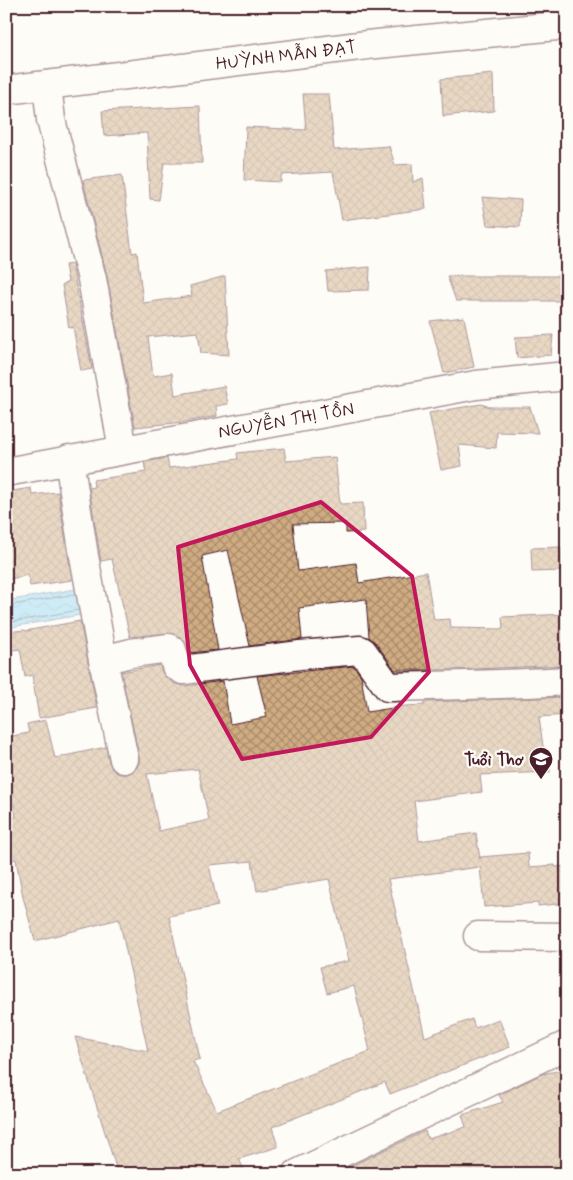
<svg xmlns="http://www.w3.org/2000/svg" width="573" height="1180" font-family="Mynerve,sans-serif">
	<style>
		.water { fill: url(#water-waves); stroke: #768fa4 }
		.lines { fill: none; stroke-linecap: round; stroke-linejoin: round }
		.shore { stroke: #676a7c; stroke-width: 1 }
		.building { fill: url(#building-cross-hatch); stroke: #4a1f2b; fill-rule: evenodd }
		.minor-casing { stroke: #4a1f2b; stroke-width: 31 }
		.minor { stroke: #fdfcf7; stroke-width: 28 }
		.marked { fill: none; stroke: #c2185b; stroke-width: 4; stroke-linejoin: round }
		.labels { text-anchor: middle; stroke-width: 4.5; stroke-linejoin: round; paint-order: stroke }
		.street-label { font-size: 18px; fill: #4a1f2b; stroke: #fdfcf7 }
		.poi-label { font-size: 18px; font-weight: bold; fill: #4a1f2b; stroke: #fdfcf7; text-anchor: end }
	</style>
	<defs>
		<pattern id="water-waves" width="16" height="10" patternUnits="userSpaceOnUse" patternTransform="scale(1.25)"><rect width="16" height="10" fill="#93daf5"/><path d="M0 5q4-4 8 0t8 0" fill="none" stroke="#80bbd2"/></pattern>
		<pattern id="building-cross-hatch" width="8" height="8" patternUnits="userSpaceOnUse" patternTransform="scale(1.25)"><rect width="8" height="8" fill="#cfac82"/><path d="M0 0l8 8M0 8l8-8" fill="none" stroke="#aa8b6b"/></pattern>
	</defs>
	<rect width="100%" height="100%" fill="#fdfcf7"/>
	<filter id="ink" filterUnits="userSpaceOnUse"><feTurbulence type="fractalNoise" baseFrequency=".02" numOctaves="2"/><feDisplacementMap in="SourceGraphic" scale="10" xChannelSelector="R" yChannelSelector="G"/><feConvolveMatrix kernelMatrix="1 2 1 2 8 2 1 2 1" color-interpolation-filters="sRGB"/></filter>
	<g filter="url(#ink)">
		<path class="water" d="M87 587 92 613 6 628V601Z"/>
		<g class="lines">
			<path class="shore" d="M6 606 76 594
				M6 623 79 610"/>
		</g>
		<path class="building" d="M493 74 494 111 443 116 441 79Z
			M303 94H329L334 150 389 146 395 165 412 164 413 182 423 178 426 209 342 220 333 172 281 175V182L244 180 246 127 306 130Z
			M200 106 202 163H164L159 200 150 199 147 133 104 136 102 111Z
			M122 175 132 253 137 252 143 303 192 296 190 286 225 276 229 355 201 353 198 332 148 337 153 376 172 373 175 395 224 386 228 404 216 406 217 416 185 422 135 427 107 276 83 180Z
			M482 197 521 200 520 227 487 225Z
			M72 264 92 369 81 371 73 327 69 328 62 285 68 282 65 265Z
			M370 267 369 290 328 291 326 271Z
			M447 276H567V301H456Z
			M464 317 474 367 444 373 430 321Z
			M553 335 551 355 517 358 515 337Z
			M481 404 490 407H530L538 433 497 432 496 448 459 445 462 466 441 470 429 413Z
			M284 448 286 461 335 457 340 504 363 503 364 532 346 533V523L293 524 298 571 356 563 359 583 426 572 434 620 450 619 451 628 503 629 502 617 567 614V665L454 670H395L376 643 369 637 366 599 299 608 302 639 250 646 228 550 202 556 218 650 189 653 187 646 181 637 168 633 130 637 112 559 101 561 89 488 94 487 93 480 146 472 144 462 167 458 169 468 238 459 237 453Z
			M31 488 32 495 58 492 72 580 30 586 28 575 6 580V492Z
			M561 547 562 571 532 572 531 548Z
			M80 621 97 708 39 718 32 675 25 677 20 649 6 651V632L25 630V631Z
			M160 665 164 676 176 684 185 686 223 681 230 724 267 717 257 676 354 666 361 676 367 712 405 706 424 705V702L567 697V715L539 717 544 754 548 753 550 772 480 775 482 792 414 801 419 841 476 833 480 859V857L528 853 529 867 555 865V867L567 866V903L538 906V903L484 907 480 867 388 879 425 1037 472 1019 475 1028 499 1019 510 1047 390 1094 385 1082 272 1127 278 1147 239 1159 246 1174H118L75 1037 148 1051 119 919 35 941 23 897 16 859 6 861V819L16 817 6 771V737L29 733 27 724 46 720 55 758 106 747 109 762 112 769 119 774H128L135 770 139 764V756L121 672ZM198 769 209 820 159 831 147 774ZM252 861 257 891 329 879 349 961 320 967 327 993 354 986 370 1051 217 1111 193 1061 200 1059 169 916 218 906 209 865Z
			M567 1069V1174H334L425 1131 428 1139 466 1127 462 1115 503 1102 499 1095 542 1074Z"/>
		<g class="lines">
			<defs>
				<path id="minor" d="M47 85 51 120 92 279 123 449
					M6 90 367 45 567 25
					M69 459 84 556 103 660 131 653 169 648 172 650 176 666 183 670 300 655 360 650 363 652 388 687C447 685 507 685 567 681
					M6 472 476 385 567 376
					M103 660 124 759
					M478 936 567 937
					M297 1174 567 1045"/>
			</defs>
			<use href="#minor" class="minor-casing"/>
			<use href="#minor" class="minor"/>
		</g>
	</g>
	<path d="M0 0H573V1180H0ZM321 502 412 576 429 672 371 737 242 759 190 665 178 547Z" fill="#fdfcf7" fill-opacity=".55" fill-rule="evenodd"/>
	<path class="marked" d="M321 502 412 576 429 672 371 737 242 759 190 665 178 547Z"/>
	<defs>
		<symbol id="school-pin" viewBox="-11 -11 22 30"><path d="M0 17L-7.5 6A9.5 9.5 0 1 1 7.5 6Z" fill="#4a1f2b" stroke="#fdfcf7"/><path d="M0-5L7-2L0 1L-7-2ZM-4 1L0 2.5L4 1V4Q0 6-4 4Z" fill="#fff"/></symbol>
	</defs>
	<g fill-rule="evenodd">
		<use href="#school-pin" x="527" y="745" width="28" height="38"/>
	</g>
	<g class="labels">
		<g class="street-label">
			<text transform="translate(286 55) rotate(-7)" y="6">HUỲNH MẪN ĐẠT</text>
			<text transform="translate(286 420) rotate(-10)" y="6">NGUYỄN THỊ TỒN</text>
		</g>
		<g class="poi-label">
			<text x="524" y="765">Tuổi Thơ</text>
		</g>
	</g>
	<rect width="573" height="1180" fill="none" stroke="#fdfcf7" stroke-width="25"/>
	<rect x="12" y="12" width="548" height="1155" fill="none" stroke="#4a1f2b" stroke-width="2" filter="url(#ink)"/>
</svg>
